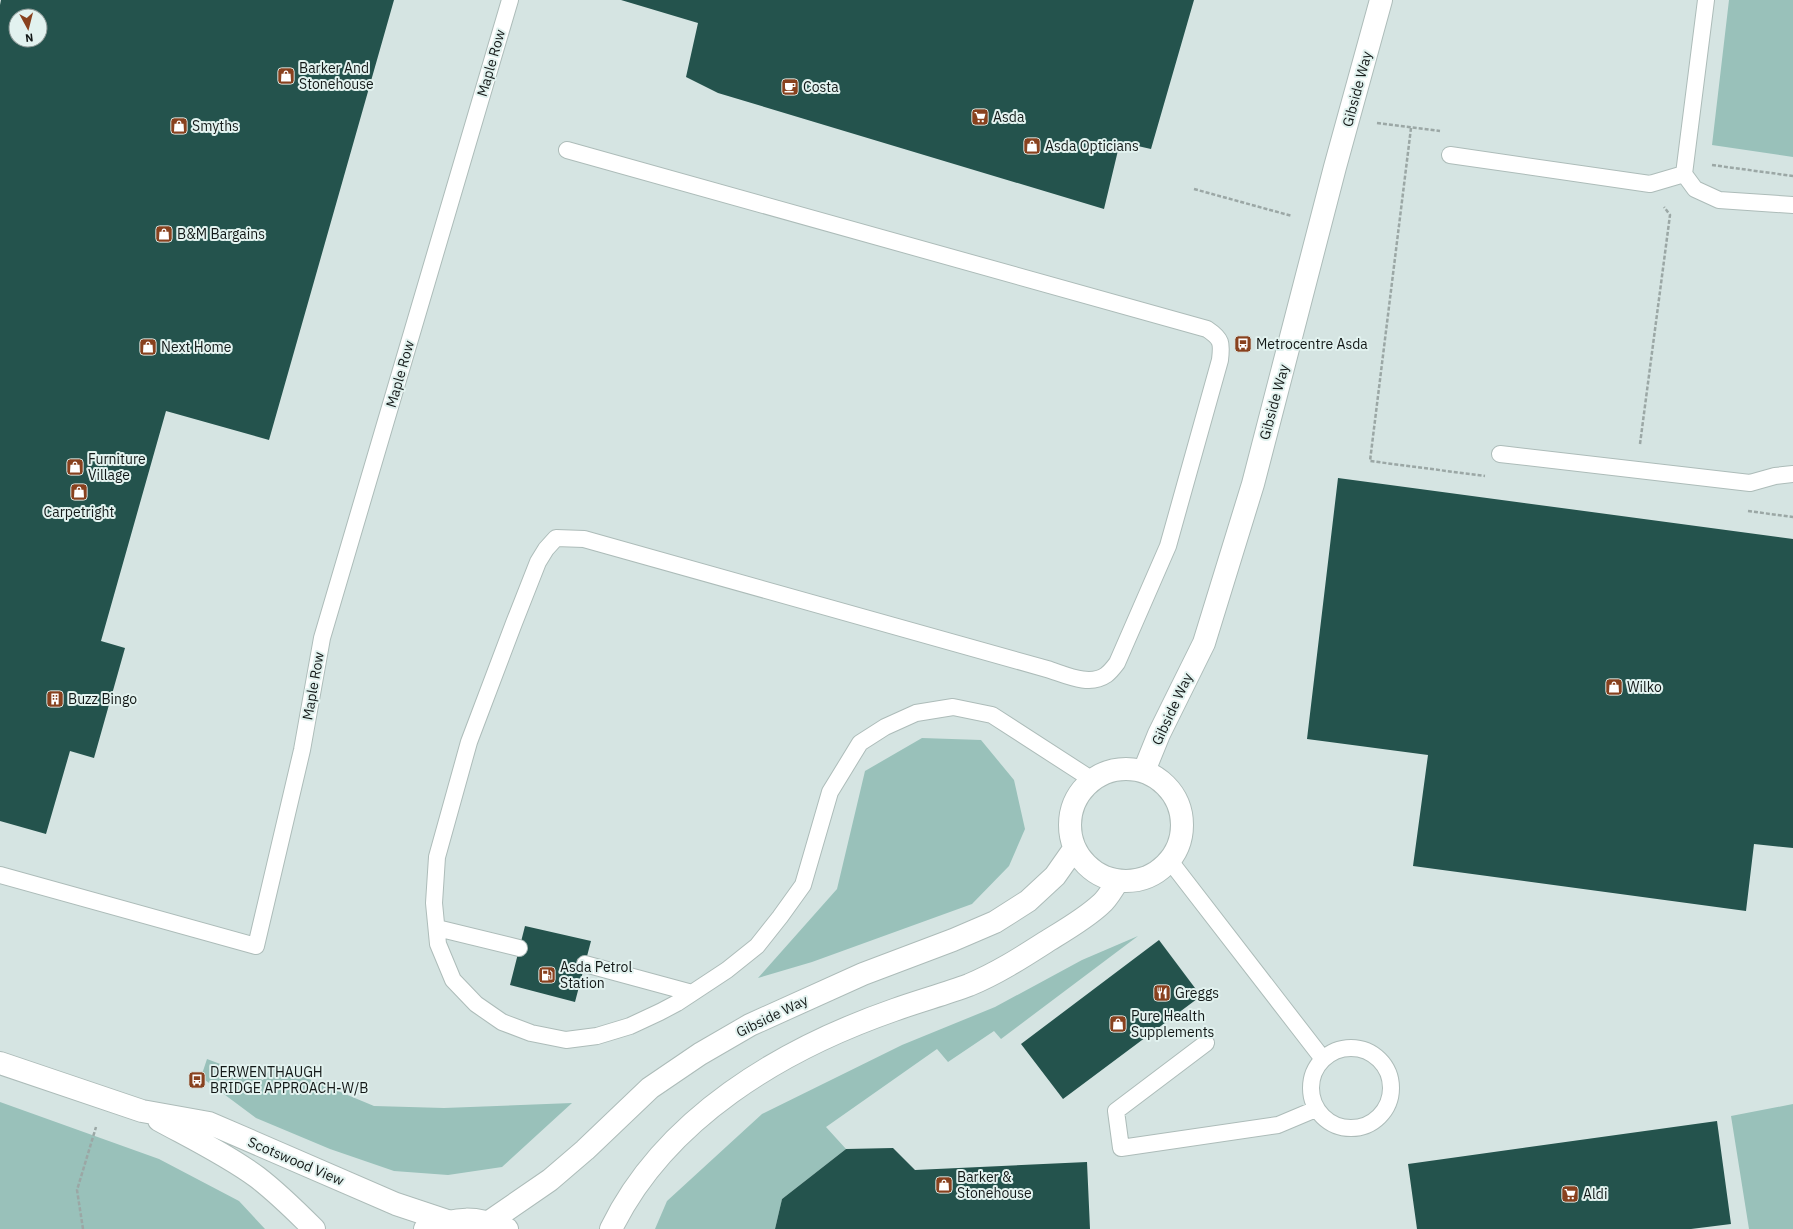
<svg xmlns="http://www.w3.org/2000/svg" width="1793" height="1229" font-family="'IBM Plex Sans',sans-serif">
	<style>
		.green { fill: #99c1ba }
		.building { fill: #24534d; fill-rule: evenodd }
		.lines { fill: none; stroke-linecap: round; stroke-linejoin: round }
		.lane-casing { stroke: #adbcb9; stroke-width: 18 }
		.street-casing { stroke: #adbcb9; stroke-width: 24 }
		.secondary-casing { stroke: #adbcb9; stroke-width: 24 }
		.primary-casing { stroke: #adbcb9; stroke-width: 24 }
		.path { stroke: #9ba7a5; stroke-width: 2.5; stroke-dasharray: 4 2; stroke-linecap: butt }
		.lane { stroke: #fff; stroke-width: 16 }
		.street { stroke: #fff; stroke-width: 22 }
		.secondary { stroke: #fff; stroke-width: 22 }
		.primary { stroke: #fff; stroke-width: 22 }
		.labels { text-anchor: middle; stroke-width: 4; stroke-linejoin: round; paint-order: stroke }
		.street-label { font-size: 14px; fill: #131817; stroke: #e2f2ef }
		.poi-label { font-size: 14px; fill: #131817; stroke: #e2f2ef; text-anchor: start }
	</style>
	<rect width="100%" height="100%" fill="#d5e4e2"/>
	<path class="green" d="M1729 0H1793V157L1712 145Z
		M922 738 981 740 1014 780 1025 829 1009 866 972 904 812 962 758 978 837 889 865 771Z
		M1138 936 1001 1039 994 1031 948 1062 937 1049 826 1127 846 1149 782 1199 775 1229H655L667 1201 762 1114 902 1045 995 1007 1082 960Z
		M207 1059 263 1080 273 1064 374 1106 444 1108 572 1103 502 1167 448 1175 394 1171 330 1149 256 1118 201 1077Z
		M0 1102 159 1159 239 1201 265 1229H0Z
		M1793 1104V1229H1749L1731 1116Z"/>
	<path class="building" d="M1 0H394L269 440 166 411 101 641 125 648 94 758 70 751 46 834 0 821V5ZM16 16H40V40H16Z
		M621 0H1194L1151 149 1120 142 1104 209 718 93 686 77 698 23Z
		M1338 478 1793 539V848L1754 844 1746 911 1413 866 1428 755 1307 739Z
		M525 926 591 941 575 1002 510 985Z
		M1159 940 1201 996 1063 1099 1021 1044Z
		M1717 1121 1731 1224 1691 1229H1417L1408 1164Z
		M893 1148 915 1170 1087 1162 1090 1229H775L782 1199 846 1149Z"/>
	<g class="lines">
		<defs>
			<path id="lane" d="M1706 0 1684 174 1695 189 1719 200 1793 205
				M567 150 1207 329C1222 339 1222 343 1220 360L1168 546 1117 663C1114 667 1110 672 1106 675 1089 687 1064 674 1047 669L584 539 556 538 546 549 538 562 514 623 469 742 437 857 434 903 438 944 453 980 476 1004 502 1022 531 1033 566 1040 597 1036 630 1026 660 1012 677 1003 727 970 757 946 780 917 803 885 830 792 860 743 885 727 916 713 953 707 992 715 1091 779
				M1450 155 1650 184 1684 174
				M1500 454 1750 483 1775 476 1793 474
				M1170 861 1323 1059
				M0 875 256 946 302 750 322 638 510 0
				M437 928 519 948
				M585 964 692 993
				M1206 1043 1116 1111 1121 1148 1278 1125 1316 1109
				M1311 1088a40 40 0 1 1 80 0a40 40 0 1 1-80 0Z"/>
			<path id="street" d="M1144 771 1159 734 1204 643 1253 484 1335 167 1381 0"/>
			<path id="secondary" d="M1070 825a56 56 0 1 1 112 0a56 56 0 1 1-112 0Z
				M0 1063 142 1111 209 1123 396 1204 447 1221
				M159 1120C192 1138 227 1155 257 1177 278 1193 296 1211 314 1229
				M489 1222 550 1180 585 1150 650 1088 700 1054 750 1025 863 974 953 940 995 922 1028 901 1055 876 1074 849
				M611 1229C665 1118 782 1049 894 1010 919 1001 945 994 969 985 998 973 1024 956 1049 940 1067 929 1086 918 1101 904 1108 898 1113 888 1118 881"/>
			<path id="primary" d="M425 1229C457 1217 475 1216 507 1229"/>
		</defs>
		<use href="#lane" class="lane-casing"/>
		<use href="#street" class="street-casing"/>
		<use href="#secondary" class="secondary-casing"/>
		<use href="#primary" class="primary-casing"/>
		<path class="path" d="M1377 123 1440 131
			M1411 128 1370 461 1485 476
			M1712 165 1793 176
			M1194 189 1292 216
			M1640 444 1670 215 1664 207
			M1748 511 1793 517
			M83 1229 77 1190 96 1127"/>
		<use href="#lane" class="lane"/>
		<use href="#street" class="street"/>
		<use href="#secondary" class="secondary"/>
		<use href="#primary" class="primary"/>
	</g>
	<defs>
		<symbol id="shop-square" viewBox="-11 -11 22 22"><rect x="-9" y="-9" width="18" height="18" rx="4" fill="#88411e" stroke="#e2f2ef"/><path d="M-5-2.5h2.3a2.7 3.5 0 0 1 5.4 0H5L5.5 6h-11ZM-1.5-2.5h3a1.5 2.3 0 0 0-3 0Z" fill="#fff"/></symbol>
		<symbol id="cafe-square" viewBox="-11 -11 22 22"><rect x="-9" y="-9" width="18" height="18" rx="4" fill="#88411e" stroke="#e2f2ef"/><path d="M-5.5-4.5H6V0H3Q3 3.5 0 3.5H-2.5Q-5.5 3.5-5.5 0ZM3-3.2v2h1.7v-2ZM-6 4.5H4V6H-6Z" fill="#fff"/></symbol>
		<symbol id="supermarket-square" viewBox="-11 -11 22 22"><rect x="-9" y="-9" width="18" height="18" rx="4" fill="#88411e" stroke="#e2f2ef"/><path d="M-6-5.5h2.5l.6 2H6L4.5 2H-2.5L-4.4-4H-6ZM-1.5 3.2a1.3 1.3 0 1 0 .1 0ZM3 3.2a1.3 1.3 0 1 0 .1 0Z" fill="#fff"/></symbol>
		<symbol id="bus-square" viewBox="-11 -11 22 22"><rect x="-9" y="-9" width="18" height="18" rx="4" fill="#88411e" stroke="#e2f2ef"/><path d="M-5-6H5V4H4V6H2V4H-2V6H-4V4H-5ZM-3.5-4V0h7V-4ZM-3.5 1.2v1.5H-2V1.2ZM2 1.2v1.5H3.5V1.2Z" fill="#fff"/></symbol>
		<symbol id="building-square" viewBox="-11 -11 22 22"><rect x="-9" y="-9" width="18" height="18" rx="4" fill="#88411e" stroke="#e2f2ef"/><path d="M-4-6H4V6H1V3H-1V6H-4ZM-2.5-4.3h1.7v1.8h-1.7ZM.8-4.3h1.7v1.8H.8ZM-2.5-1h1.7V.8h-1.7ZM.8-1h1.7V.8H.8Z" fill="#fff"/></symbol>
		<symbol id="fuel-square" viewBox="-11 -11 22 22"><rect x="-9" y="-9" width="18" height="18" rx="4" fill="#88411e" stroke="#e2f2ef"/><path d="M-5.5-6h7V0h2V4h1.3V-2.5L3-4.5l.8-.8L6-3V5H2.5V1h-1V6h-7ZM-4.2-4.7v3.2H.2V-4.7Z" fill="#fff"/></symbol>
		<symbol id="restaurant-square" viewBox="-11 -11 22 22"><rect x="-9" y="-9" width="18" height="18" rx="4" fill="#88411e" stroke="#e2f2ef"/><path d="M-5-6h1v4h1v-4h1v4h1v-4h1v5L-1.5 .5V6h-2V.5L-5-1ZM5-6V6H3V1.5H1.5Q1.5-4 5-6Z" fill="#fff"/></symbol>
	</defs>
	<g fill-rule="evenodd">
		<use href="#shop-square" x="276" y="66" width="20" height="20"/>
		<use href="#cafe-square" x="780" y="77" width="20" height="20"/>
		<use href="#supermarket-square" x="970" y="107" width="20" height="20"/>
		<use href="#shop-square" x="169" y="116" width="20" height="20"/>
		<use href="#shop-square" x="1022" y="136" width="20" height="20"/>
		<use href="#shop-square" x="154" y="224" width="20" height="20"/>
		<use href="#bus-square" x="1233" y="334" width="20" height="20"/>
		<use href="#shop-square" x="138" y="337" width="20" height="20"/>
		<use href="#shop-square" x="65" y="457" width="20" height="20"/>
		<use href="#shop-square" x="69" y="482" width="20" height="20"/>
		<use href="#shop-square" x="1604" y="677" width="20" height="20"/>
		<use href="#building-square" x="45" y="689" width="20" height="20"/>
		<use href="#fuel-square" x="537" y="965" width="20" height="20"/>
		<use href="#restaurant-square" x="1152" y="983" width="20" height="20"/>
		<use href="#shop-square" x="1108" y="1014" width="20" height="20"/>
		<use href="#bus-square" x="187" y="1070" width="20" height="20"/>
		<use href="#shop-square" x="934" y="1175" width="20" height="20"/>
		<use href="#supermarket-square" x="1560" y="1184" width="20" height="20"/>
	</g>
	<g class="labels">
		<g class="street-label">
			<text transform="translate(491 63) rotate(-74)" y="5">Maple Row</text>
			<text transform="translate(1357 89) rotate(-75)" y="5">Gibside Way</text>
			<text transform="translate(400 374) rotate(-74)" y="5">Maple Row</text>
			<text transform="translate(1274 402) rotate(-75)" y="5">Gibside Way</text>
			<text transform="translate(313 686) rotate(-80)" y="5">Maple Row</text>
			<text transform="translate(1172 709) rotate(-65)" y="5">Gibside Way</text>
			<text transform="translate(772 1016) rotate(-26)" y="5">Gibside Way</text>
			<text transform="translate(296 1161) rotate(23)" y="5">Scotswood View</text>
		</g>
		<g class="poi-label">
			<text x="299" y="73">Barker And<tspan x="299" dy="16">Stonehouse</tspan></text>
			<text x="803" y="92">Costa</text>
			<text x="993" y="122">Asda</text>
			<text x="192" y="131">Smyths</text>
			<text x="1045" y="151">Asda Opticians</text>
			<text x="177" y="239">B&amp;M Bargains</text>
			<text x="1256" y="349">Metrocentre Asda</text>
			<text x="161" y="352">Next Home</text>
			<text x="88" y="464">Furniture<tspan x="88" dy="16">Village</tspan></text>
			<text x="79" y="517" text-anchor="middle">Carpetright</text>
			<text x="1627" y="692">Wilko</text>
			<text x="68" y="704">Buzz Bingo</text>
			<text x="560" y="972">Asda Petrol<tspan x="560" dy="16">Station</tspan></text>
			<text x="1175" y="998">Greggs</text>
			<text x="1131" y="1021">Pure Health<tspan x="1131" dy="16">Supplements</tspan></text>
			<text x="210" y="1077">DERWENTHAUGH<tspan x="210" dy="16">BRIDGE APPROACH-W/B</tspan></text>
			<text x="957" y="1182">Barker &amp;<tspan x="957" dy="16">Stonehouse</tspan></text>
			<text x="1583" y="1199">Aldi</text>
		</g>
	</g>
	<g transform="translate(28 28) rotate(173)"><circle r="19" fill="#e2f2ef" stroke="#8f9b99"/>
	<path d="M0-3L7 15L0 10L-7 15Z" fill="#88411e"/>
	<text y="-6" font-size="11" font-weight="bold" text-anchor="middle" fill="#131817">N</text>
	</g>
</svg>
